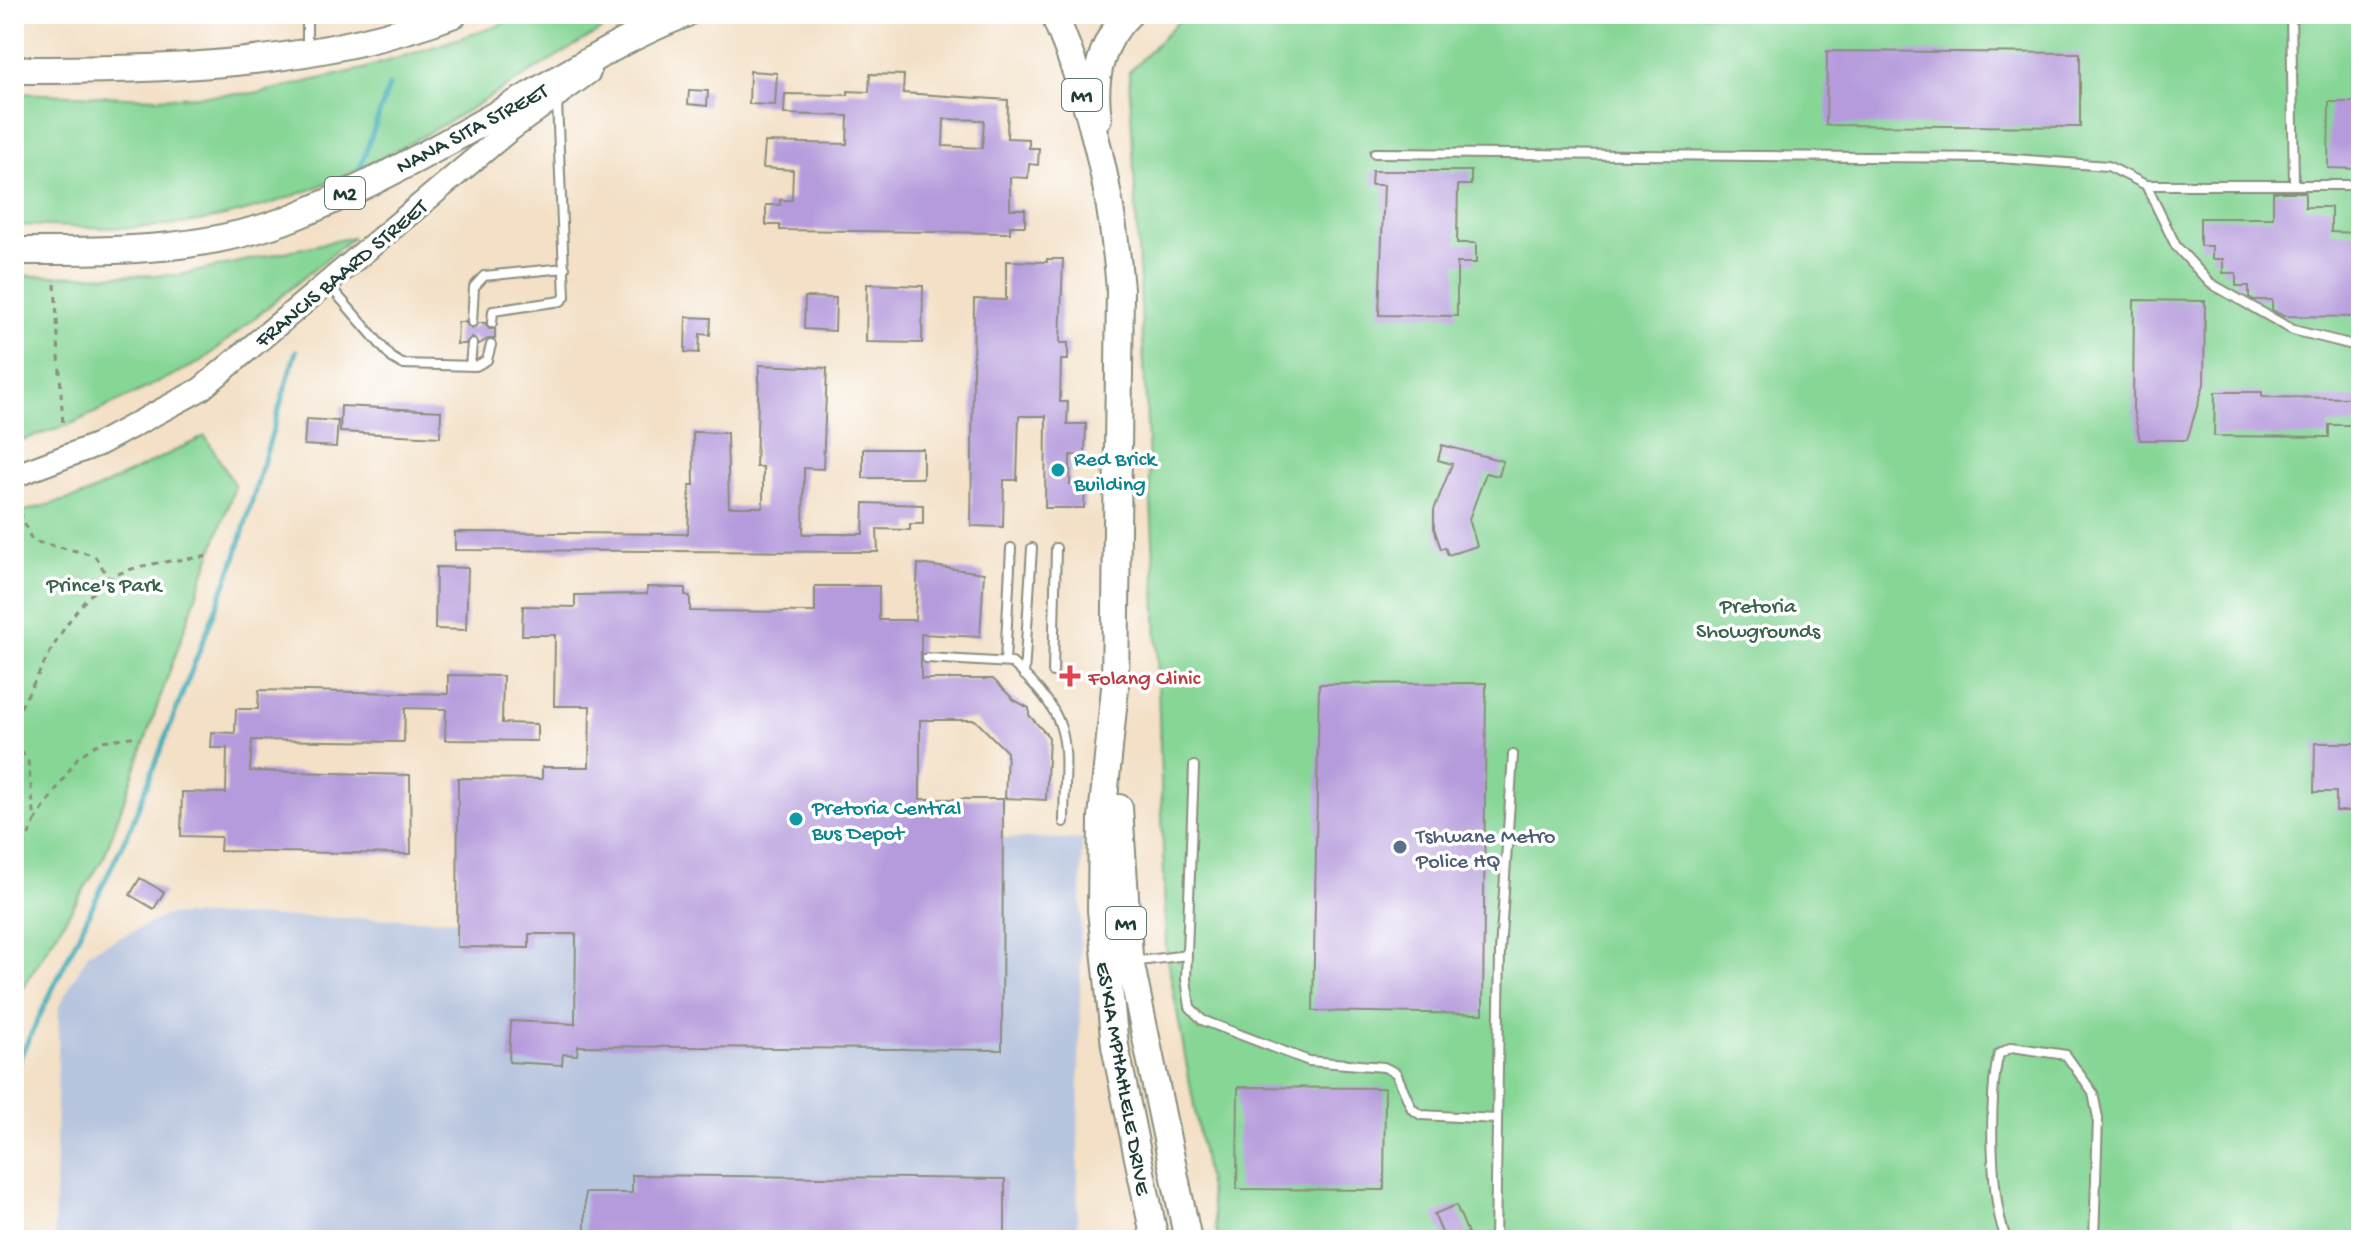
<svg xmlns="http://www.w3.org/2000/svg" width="2375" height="1254" font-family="'Gochi Hand',sans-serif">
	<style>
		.industrial { fill: #b8c5de }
		.green { fill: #86d696; stroke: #528a65; stroke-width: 2 }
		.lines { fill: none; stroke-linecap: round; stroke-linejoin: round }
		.stream { stroke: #3aabb6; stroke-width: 5 }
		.building { fill: #b59bdc; fill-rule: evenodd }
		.lane-casing { stroke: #898e7d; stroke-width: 12 }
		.secondary-casing { stroke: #898e7d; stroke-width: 26 }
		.primary-casing { stroke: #898e7d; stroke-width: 30 }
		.path { stroke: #898e7d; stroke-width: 3; stroke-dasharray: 6 6; stroke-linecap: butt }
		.lane { stroke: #fff; stroke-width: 8 }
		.secondary { stroke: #fff; stroke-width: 22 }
		.primary { stroke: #fff; stroke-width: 26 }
		.culture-dot { fill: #0f9aa8; stroke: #fff; stroke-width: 3 }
		.health-dot { fill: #e0444e; stroke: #fff; stroke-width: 3 }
		.service-dot { fill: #5c6f8a; stroke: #fff; stroke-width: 3 }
		.labels { text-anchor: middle; stroke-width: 7; stroke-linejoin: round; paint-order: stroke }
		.shield { fill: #fff; stroke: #627771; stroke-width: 2 }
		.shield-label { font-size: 20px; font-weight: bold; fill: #1f3d34 }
		.street-label { font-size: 22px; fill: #1f3d34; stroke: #fff }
		.culture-label { font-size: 22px; fill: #0d838f; stroke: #fff; text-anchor: start }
		.park-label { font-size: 22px; fill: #39634c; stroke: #fff }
		.health-label { font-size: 22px; fill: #be3a42; stroke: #fff; text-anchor: start }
		.service-label { font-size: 22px; fill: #4e5e75; stroke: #fff; text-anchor: start }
	</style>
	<rect width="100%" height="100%" fill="#fff"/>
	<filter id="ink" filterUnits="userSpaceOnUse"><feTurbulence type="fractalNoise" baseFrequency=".0125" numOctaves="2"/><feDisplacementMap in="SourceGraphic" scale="16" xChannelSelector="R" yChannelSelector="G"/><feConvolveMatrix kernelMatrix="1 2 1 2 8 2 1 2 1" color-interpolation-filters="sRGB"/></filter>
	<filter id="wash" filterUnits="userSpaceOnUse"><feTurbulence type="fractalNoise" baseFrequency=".006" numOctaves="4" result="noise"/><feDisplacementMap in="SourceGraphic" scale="32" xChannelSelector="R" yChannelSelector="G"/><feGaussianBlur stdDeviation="1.8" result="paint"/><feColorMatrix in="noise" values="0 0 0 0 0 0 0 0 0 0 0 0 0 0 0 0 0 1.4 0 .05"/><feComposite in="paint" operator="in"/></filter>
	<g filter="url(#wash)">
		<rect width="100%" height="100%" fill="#f3e0c6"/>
		<path class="industrial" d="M1003 838 1082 839 1077 1240H54L59 1006 89 952 167 915 458 920V947L528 948 529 934H588L575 962V1029L587 1046 1001 1050Z"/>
		<path class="green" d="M525 14H629C481 97 334 212 160 226 112 230 62 226 14 225V93L157 98 259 93 363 69 495 27Z
			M1186 14H2361V1240H1218L1166 950 1155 580 1129 72Z
			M353 237 201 362 71 424 14 443V276L180 275Z
			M205 436 235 486 104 857 14 1002V514L85 495Z"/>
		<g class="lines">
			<path class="stream" d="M360 168 389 86
				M14 1084 21 1055 131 826 235 559 296 351"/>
		</g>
		<g id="blocks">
			<path class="building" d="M1827 51 2080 53V127L1826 125Z
				M750 71 777 73 775 105 749 104Z
				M870 74 904 75 903 93 1008 100 1007 138 1029 139V148H1039L1038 165 1029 164 1028 178 1010 177V209H1025V226H1010V233L780 230V225H766V205H780V200H792L793 170 763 168 765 142 847 144 848 116 784 114 785 94 848 95V91L869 92ZM944 119 984 120 982 148 943 146Z
				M689 90 708 91 707 106 688 104Z
				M2329 102H2361V169L2328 168Z
				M1372 171H1471V185H1458L1457 243H1476V263H1457V316L1379 315 1384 185H1371Z
				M2273 192H2305V207H2331V232L2361 233V317L2283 316 2272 310V300H2254L2249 297V286H2236V273H2223V259H2212V246H2200V218H2273Z
				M1047 259H1063L1060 343H1068V360H1061L1060 402H1068L1067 424H1086L1085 456 1070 455V484H1085L1084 508H1045L1046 416H1019L1017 480H1004L1003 527 971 526 974 299 1006 300V261L1047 262Z
				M867 284 923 286 922 343 866 342Z
				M805 297 836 298 835 331 804 329Z
				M2134 300 2205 301 2204 384 2187 440H2140L2133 409Z
				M686 317 711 318 710 335 700 334 699 353 685 352Z
				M458 322H465L472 329 479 323H485L489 329H495V339H488L479 344 472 337 465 344H457Z
				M759 365 827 368 823 469 804 468 803 534H863L864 503 923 505V524H910V530L877 529 878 552 455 550V532L688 534 690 485H694L693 432 727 433 729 507H763V467H756Z
				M2215 392H2262V397L2361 398V425H2329V437L2214 436Z
				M341 406 441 411 440 437 340 432Z
				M306 419 338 421 336 447 304 445Z
				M1442 445 1503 461 1499 476 1486 473 1469 519 1477 546 1448 555 1445 547 1441 549 1434 528V510L1452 464 1438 460Z
				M863 449H923V478H863Z
				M918 564 984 573 980 637 921 634V679H993L1014 700 1029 708V715L1049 737 1046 800 1005 798 1007 752 975 720H920V799H1003L1002 1050 578 1046 577 1055 563 1054 562 1065 509 1062 511 1021 575 1024 576 934H529V948L457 947 458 778 542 779V767H589L590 706H554L555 635H522L523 606 575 607V595L647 594V587L685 588V595L690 596V611L815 612V586H879V620H915Z
				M436 567 468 568 466 630 435 629Z
				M448 675 503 676 502 723 537 724V741L445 740 446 709 405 708 404 742 252 740 250 771 410 775 411 854 220 851 221 837 181 836 182 792 226 793 227 748H211L212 732 235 733 236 709H258L259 690 448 694Z
				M1486 683 1483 1014 1313 1011 1319 684Z
				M2315 743H2361V811H2336V792H2314Z
				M140 878 164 892 154 909 130 895Z
				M1238 1087 1385 1088 1384 1190 1237 1189Z
				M632 1175 1005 1179V1240H585V1193H632Z
				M1456 1205 1468 1233 1445 1240 1434 1214Z"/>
		</g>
	</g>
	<g filter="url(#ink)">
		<use href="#blocks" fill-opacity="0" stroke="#898e7d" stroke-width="2"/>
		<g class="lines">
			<defs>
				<path id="lane" d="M2291 14 2294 183
					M307 48V14
					M1375 153 2001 158 2108 166 2146 185 2176 246 2210 283 2293 330 2361 347
					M2146 185H2361
					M328 284 392 358 402 364 476 366 487 360 491 345
					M472 322 474 287 484 276 565 268
					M492 323 493 311 561 301 565 297 557 101
					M470 366 472 344
					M927 658 1012 663C1077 722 1065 742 1064 822
					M1005 661 1011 548
					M1053 672 1056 548
					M1024 675 1032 548
					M1194 766 1186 979 1190 1007 1202 1020 1309 1061 1384 1067 1396 1073 1412 1109 1421 1115 1496 1119
					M1132 962 1187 955
					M1495 1240 1500 952 1513 755
					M2007 1240C1990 1206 1988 1091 1999 1054L2012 1047 2066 1055 2093 1093 2098 1118 2094 1240"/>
				<path id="secondary" d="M14 476 99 444 201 389 507 132 589 72"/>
				<path id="primary" d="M1054 14C1092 105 1112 192 1120 289L1115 688 1102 818 1101 910 1115 1046 1155 1240
					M14 70C162 70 314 67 454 14
					M1098 118C1092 79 1101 41 1129 14
					M14 251C109 251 206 253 296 216 380 182 461 135 539 90 587 62 633 34 685 14
					M1119 808 1129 956 1188 1240"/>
			</defs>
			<use href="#lane" class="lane-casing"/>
			<use href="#secondary" class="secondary-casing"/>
			<use href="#primary" class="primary-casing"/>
			<path class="path" d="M55 284 63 427
				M20 512 32 541 94 555 109 578
				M14 718C43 672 62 613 108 580 131 563 182 560 210 556
				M14 741 28 761 35 821 78 757 102 741 138 736
				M14 869 35 821"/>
			<use href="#lane" class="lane"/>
			<use href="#secondary" class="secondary"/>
			<use href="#primary" class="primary"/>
		</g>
	</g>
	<g class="culture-dot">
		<circle cx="1058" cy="470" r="8"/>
		<circle cx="796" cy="819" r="8"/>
	</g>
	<path class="health-dot" d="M1066 664h8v8h8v8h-8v8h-8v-8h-8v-8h8z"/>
	<circle class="service-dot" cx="1400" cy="847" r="8"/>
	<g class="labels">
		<g class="shield">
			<rect x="1062" y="79" width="40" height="32" rx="6"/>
			<rect x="325" y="177" width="40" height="32" rx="6"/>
			<rect x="1106" y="907" width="40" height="32" rx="6"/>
		</g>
		<g class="shield-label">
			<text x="1082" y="102">M1</text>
			<text x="345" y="200">M2</text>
			<text x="1126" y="930">M1</text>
		</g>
		<g class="street-label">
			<text transform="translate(471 127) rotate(-28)" y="8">NANA SITA STREET</text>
			<text transform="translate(340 272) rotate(-40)" y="8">FRANCIS BAARD STREET</text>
			<text transform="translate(1125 1078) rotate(80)" y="8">ES'KIA MPHAHLELE DRIVE</text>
		</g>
		<g class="culture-label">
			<text x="1074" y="465">Red Brick<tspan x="1074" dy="25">Building</tspan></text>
			<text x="812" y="814">Pretoria Central<tspan x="812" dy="25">Bus Depot</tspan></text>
		</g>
		<g class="park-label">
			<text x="104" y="591">Prince's Park</text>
			<text x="1758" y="612">Pretoria<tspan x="1758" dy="25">Showgrounds</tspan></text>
		</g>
		<g class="health-label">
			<text x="1088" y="684">Folang Clinic</text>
		</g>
		<g class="service-label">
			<text x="1416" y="842">Tshwane Metro<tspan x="1416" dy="25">Police HQ</tspan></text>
		</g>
	</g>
	<rect width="2375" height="1254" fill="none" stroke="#fff" stroke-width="48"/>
</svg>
